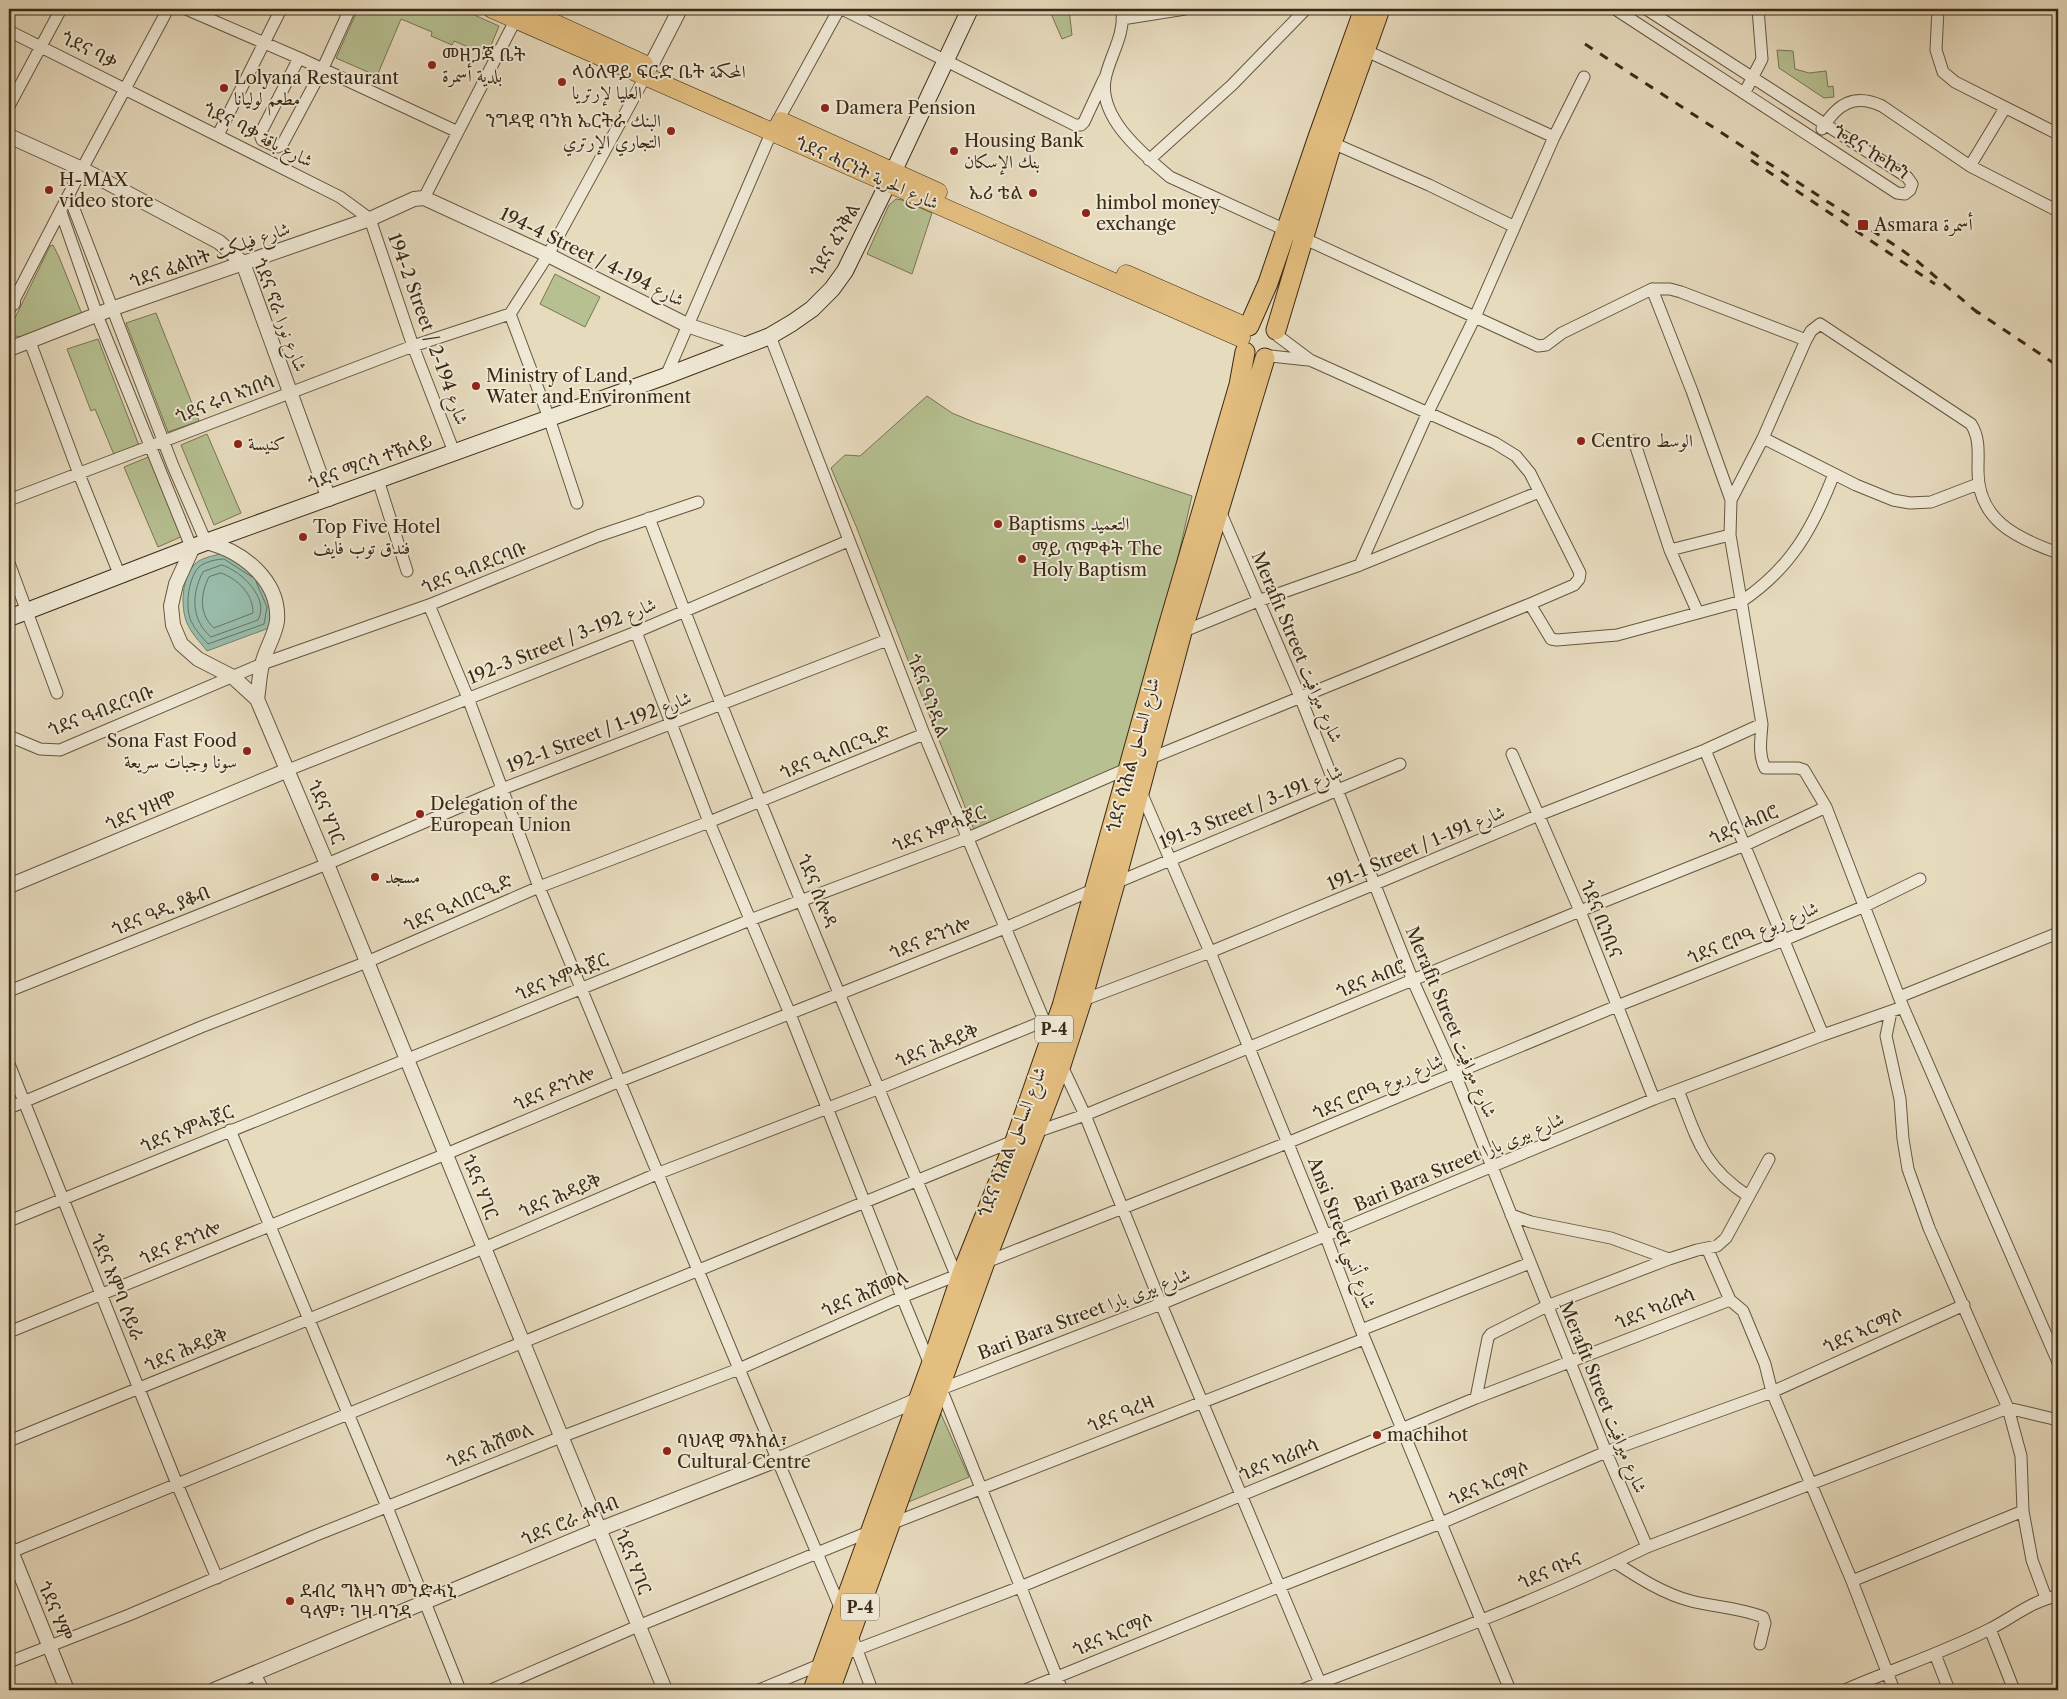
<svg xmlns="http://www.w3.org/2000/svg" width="2067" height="1699" font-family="'Libre Caslon Text',Amiri,'Noto Serif Ethiopic',serif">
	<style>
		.green { fill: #b6c091; stroke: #787554 }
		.water { fill: #98bcac; stroke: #728270 }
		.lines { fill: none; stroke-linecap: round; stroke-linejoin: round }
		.shore { stroke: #697361; stroke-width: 1 }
		.minor-casing { stroke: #655640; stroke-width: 13 }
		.tertiary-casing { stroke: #655640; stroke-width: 16 }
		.secondary-casing { stroke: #3a2a16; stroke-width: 18 }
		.primary-casing { stroke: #3a2a16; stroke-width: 19 }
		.trunk-casing { stroke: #3a2a16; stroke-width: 21 }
		.minor { stroke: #efe8d5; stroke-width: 11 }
		.tertiary { stroke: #efe8d5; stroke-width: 14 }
		.secondary { stroke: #efe8d5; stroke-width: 16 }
		.primary { stroke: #e4be7f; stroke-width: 18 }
		.trunk { stroke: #e4be7f; stroke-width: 19 }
		.rail { stroke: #3a2a16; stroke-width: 3; stroke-dasharray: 9 9; stroke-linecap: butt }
		.poi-dot { fill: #8f2418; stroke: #efe8d5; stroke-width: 2 }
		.labels { text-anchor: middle; stroke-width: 4; stroke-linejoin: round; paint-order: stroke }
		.shield { fill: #efe8d5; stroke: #70634f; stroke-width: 1 }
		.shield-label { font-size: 16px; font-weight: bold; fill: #3a2a16 }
		.street-label { font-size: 18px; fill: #3a2a16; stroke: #efe8d5 }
		.poi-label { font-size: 18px; fill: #3a2a16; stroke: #efe8d5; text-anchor: start }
	</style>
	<rect width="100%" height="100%" fill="#e7dbbe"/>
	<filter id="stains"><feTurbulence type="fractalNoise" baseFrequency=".004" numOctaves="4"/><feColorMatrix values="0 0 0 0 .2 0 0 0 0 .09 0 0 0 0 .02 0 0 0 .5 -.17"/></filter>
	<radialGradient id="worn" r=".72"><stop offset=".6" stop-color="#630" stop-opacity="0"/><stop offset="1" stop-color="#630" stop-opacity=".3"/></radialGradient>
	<path class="green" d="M358 9H461L499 26 487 55 454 41 452 45 431 36 432 32 401 19 377 76 336 58Z
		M1049 9H1069L1072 35 1062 39Z
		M1777 50 1793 51 1795 69 1809 73 1826 71 1828 87 1833 86 1834 97 1824 98 1779 68Z
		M896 199 902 200 932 213 912 274 867 254 889 205Z
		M53 245 59 257 82 314 24 337 15 336 10 328 50 246Z
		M555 274 600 297 585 327 540 304Z
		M156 313 199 421 168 432 126 323Z
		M98 339 140 448 115 457 95 409 91 411 67 349Z
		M927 396 952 413 976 423 1192 496 1130 767 974 830 856 526 831 468 845 455 860 456Z
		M207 434 241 513 214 525 181 445Z
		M151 456 185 535 158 547 124 467Z
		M941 1414 969 1477 906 1503Z"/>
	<path class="water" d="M220 554 233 557 263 584 272 615 269 628 207 651C200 642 191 633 187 623 180 607 182 576 195 564 201 558 212 556 220 554Z"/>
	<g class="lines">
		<path class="shore" d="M222 565C241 571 270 598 258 620L211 637C191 620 191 594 203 572Z
			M221 573C238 579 253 594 253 613L214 628C199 615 200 594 209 577Z
			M252 577 224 559C217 559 203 562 198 568 188 580 185 607 191 621 195 630 202 637 208 644L264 624 267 607 256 582"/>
		<defs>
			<path id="minor" d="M186 9 299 58 458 132
				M842 9 1075 125H1081L1084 122 1104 79
				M1122 9C1125 34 1112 52 1106 75 1095 116 1143 154 1170 177L1538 346 1546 345 1562 333 1652 289 1692 391 1731 500 1730 535 1762 724C1761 739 1758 754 1765 768H1798L1804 770 1826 807 1903 1007 2058 1362
				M1615 9 1897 193 1905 194 1910 190 1912 184 1907 177 1646 9
				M1938 9 1936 50 1943 72 1955 82 2058 134
				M1122 19 1185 9
				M9 31 340 197 370 219 413 346 454 452
				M1360 48 1554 137
				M299 58 260 134 262 140 278 147 283 143 323 68 350 9
				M1745 92 1762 59 1758 9
				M9 106 61 9
				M1822 129C1837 104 1854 93 1882 106L1970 166 2058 211
				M218 135 281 9
				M1328 141 1429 185 1513 226
				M1149 160 1232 85 1306 9
				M1970 166 2005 108
				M69 196 173 466 206 542
				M424 198 518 15
				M61 212 97 315 192 549
				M1652 289H1670L1681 292 1806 340 1763 438 1731 500
				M9 310 82 169 168 9
				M510 314 548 255 645 77
				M510 314 549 418 577 503
				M770 336 924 734 1051 1037
				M1806 340 1811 331 1820 324 1971 424C1980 438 1978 453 1978 469 1977 520 2016 538 2058 553
				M30 342 79 474 120 576
				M1270 356 1308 360
				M666 376 772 131 839 9
				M1763 438 1856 485 1893 500 1910 503 1931 502 1978 484
				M1634 441 1670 550 1698 613
				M378 480 407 571
				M9 500 413 346 510 314
				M1220 511 1301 699 1413 981 1455 1074 1606 1452 1647 1547
				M649 518C745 773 852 1023 956 1275
				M1670 550 1730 535
				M9 563 57 693
				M1360 565 1428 412 1475 317 1554 137 1584 77
				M1530 604 1551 639 1557 640 1617 635 1742 601C1791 568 1813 528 1834 474
				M429 605 468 698 539 887 739 1369 842 1612
				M1179 631 1182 632 1258 601 1360 565 1539 492
				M636 632 709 822 790 1014 902 1297 931 1367
				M9 736 40 749 60 750 262 664 429 605 598 536 698 502
				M1705 750 1823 1035
				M1512 754 1580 911 1654 1099
				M1146 760 1530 604 1574 585 1579 579 1580 573 1530 473 1516 456 1495 443 1310 360 1278 336
				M288 770 636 632 848 541
				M1141 792 1210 952 1326 1237 1361 1330 1510 1690
				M1113 884 1400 764
				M9 991 327 864 502 789 887 640
				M1899 997 2058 933
				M1078 1002 1210 952 1375 884 1539 815 1705 750 1762 724
				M1891 1012 1886 1036 1900 1099 1903 1139 1908 1169 1929 1228 2008 1408 2021 1456 2023 1511 2032 1560 2046 1598
				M9 1064 177 1484 217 1578
				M1061 1064 1085 1115 1161 1304 1323 1690
				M1678 1090C1697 1138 1702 1166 1748 1196
				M9 1108 201 1027 367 962 539 887 709 822 924 734
				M230 1130 387 1507 460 1690
				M1033 1133 1085 1115 1580 911 1745 845 1826 807
				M9 1221 750 920 968 838 1131 767
				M1707 1248 1730 1300 1743 1311 1765 1364 1772 1392 1852 1581 1894 1690
				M1669 1259 1697 1250 1717 1246 1726 1238 1769 1159
				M984 1263 1287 1143 1617 1006 1784 940 1865 906 1920 879
				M1361 1330 1530 1263
				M9 1332 446 1154 620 1081 1005 928 1097 888
				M940 1386 1062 1690
				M941 1389 1161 1304 1654 1099 1823 1035 1903 1007
				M1476 1398 1488 1338 1491 1334 1547 1306 1669 1259 1611 1238 1531 1222 1511 1215
				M9 1441 484 1248 659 1173 880 1088 1044 1021
				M888 1525 1364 1339
				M9 1553 1016 1140
				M1616 1563C1639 1578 1664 1594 1691 1601 1715 1607 1740 1608 1763 1617L1765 1623 1760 1644
				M1852 1581 2023 1511
				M1990 1629 2014 1690
				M851 1634 872 1690
				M850 1652 1020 1587 1476 1398 1730 1300
				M1935 1654 1949 1690
				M9 1662 129 1615 314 1536 561 1437 739 1369 902 1297 965 1272
				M255 1674 263 1690
				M491 1690 638 1626 871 1531
				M759 1690 824 1663
				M1025 1690 1278 1587 1441 1523 1606 1452 1772 1392 1964 1305
				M1302 1690C1418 1645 1536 1602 1647 1547L2008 1408 2058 1420
				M1845 1690C1893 1669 1943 1653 1990 1629 2012 1618 2033 1600 2058 1596"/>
			<path id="tertiary" d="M645 77 680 9
				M9 136 82 169 219 242 243 263 329 499
				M9 305 13 303
				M9 349 114 308 370 219 414 199 424 198 548 255 687 325 746 345
				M206 542C242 551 280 580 277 621 275 636 265 650 262 665 259 676 259 688 257 699
				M192 549 176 584 171 606 173 625 181 644 198 659 233 677 257 699 327 864 665 1690
				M9 886 288 770
				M9 1546 67 1690
				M214 1690 600 1529 777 1460 922 1398"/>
			<path id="secondary" d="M9 618 206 542 666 376 770 336 792 323 812 309 832 289 845 271 888 183 970 9"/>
			<path id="primary" d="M492 9 1241 338
				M523 9 644 64
				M781 121 938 192
				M1126 274 1247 327"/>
			<path id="trunk" d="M1249 326 1268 283 1318 137 1364 9
				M1276 330 1332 143 1380 9
				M813 1690 931 1365 962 1273 1015 1141 1062 1006 1167 630 1239 385 1245 352
				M830 1690 985 1262 1061 1065 1082 1000 1115 883 1182 632 1265 358"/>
		</defs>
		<use href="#minor" class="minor-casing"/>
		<use href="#tertiary" class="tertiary-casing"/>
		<use href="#secondary" class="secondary-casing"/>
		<use href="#primary" class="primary-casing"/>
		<use href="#trunk" class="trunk-casing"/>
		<use href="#minor" class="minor"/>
		<use href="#tertiary" class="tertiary"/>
		<use href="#secondary" class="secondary"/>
		<use href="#primary" class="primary"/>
		<use href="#trunk" class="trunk"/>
		<path class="rail" d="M1585 44 1899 248 1917 261 1978 313
			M1751 160 1935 284
			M1973 309 2058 366"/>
	</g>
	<g class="poi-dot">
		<circle cx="432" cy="65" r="5"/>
		<circle cx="562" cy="82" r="5"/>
		<circle cx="224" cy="88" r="5"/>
		<circle cx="825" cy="108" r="5"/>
		<circle cx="671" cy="131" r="5"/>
		<circle cx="954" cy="151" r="5"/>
		<circle cx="49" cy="190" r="5"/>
		<circle cx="1033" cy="193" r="5"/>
		<circle cx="1086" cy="213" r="5"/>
		<rect x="1857" y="219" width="12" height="12" rx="2.5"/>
		<circle cx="476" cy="386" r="5"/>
		<circle cx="1581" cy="441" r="5"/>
		<circle cx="238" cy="444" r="5"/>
		<circle cx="998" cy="524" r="5"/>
		<circle cx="303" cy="537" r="5"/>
		<circle cx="1022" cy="559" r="5"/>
		<circle cx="247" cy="751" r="5"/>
		<circle cx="420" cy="814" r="5"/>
		<circle cx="375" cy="877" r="5"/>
		<circle cx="1377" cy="1435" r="5"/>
		<circle cx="667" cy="1451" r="5"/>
		<circle cx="290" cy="1601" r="5"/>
	</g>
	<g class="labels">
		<g class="shield">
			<rect x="1035" y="1015.5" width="38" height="27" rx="4"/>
			<rect x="841" y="1593.5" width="38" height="27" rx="4"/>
		</g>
		<g class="shield-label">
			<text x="1054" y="1035">P-4</text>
			<text x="860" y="1613">P-4</text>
		</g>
		<g class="street-label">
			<text transform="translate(89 50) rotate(27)" y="6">ጎደና ባቃ</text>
			<text transform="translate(258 135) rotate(27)" y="6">ጎደና ባቃ شارع باقة</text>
			<text transform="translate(1871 152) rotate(32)" y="6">ጐደና ኰኰን</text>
			<text transform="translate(867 173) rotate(24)" y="6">ጎደና ሓርነት شارع الحرية</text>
			<text transform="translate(835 240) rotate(-60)" y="6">ጎደና ፈንቅል</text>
			<text transform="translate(210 255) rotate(-19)" y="6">ጎደና ፈልከት شارع فيلكت</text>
			<text transform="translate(592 257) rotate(26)" y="6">194-4 Street / شارع 194-4</text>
			<text transform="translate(280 315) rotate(69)" y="6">ጎደና ኖራ شارع نورا</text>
			<text transform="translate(428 329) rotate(70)" y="6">194-2 Street / شارع 194-2</text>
			<text transform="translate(225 399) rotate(-21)" y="6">ጎደና ሩባ ኣንበሳ</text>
			<text transform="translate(370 462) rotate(-20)" y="6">ጎደና ማርሳ ተኽላይ</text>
			<text transform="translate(474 568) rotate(-22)" y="6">ጎደና ዓብደርባቡ</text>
			<text transform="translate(562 641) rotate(-22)" y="6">192-3 Street / شارع 192-3</text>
			<text transform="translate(1297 647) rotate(67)" y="6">Merafit Street شارع ميرافيت</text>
			<text transform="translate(928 696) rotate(69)" y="6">ጎደና ዓንዲል</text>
			<text transform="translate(101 711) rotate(-21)" y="6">ጎደና ዓብደርባቡ</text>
			<text transform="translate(599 732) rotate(-21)" y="6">192-1 Street / شارع 192-1</text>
			<text transform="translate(835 752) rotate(-22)" y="6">ጎደና ዒላበርዒድ</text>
			<text transform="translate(1133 755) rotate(-75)" y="6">ጎደና ሳሕል شارع الساحل</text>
			<text transform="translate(1251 807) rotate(-22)" y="6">191-3 Street / شارع 191-3</text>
			<text transform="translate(141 811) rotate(-23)" y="6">ጎደና ሃዘሞ</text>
			<text transform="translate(326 812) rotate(67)" y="6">ጎደና ሃገር</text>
			<text transform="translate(1744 825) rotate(-24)" y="6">ጎደና ሓበሮ</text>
			<text transform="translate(939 829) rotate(-21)" y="6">ጎደና ኦምሓጀር</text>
			<text transform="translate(1416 848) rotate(-23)" y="6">191-1 Street / شارع 191-1</text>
			<text transform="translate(817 891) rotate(68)" y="6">ጎደና ሰሎዳ</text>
			<text transform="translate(458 903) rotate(-24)" y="6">ጎደና ዒላበርዒድ</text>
			<text transform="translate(161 911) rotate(-22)" y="6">ጎደና ዓዲ ያቆብ</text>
			<text transform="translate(1601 919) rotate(68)" y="6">ጎደና ቢንቢና</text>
			<text transform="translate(1753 933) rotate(-22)" y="6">ጎደና ሮቦዓ شارع ربوع</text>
			<text transform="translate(930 938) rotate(-22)" y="6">ጎደና ዶንጎሎ</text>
			<text transform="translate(562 977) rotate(-22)" y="6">ጎደና ኦምሓጀር</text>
			<text transform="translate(1371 979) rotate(-22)" y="6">ጎደና ሓበሮ</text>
			<text transform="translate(1451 1022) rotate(67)" y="6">Merafit Street شارع ميرافيت</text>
			<text transform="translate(937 1046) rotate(-22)" y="6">ጎደና ሕዳይቅ</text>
			<text transform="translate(1378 1087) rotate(-23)" y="6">ጎደና ሮቦዓ شارع ربوع</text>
			<text transform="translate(554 1089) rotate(-23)" y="6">ጎደና ዶንጎሎ</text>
			<text transform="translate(187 1129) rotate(-22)" y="6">ጎደና ኦምሓጀር</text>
			<text transform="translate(1012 1142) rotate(-69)" y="6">ጎደና ሳሕል شارع الساحل</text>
			<text transform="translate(1459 1162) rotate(-23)" y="6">Bari Bara Street شارع بيرى بارا</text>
			<text transform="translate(480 1187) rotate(68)" y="6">ጎደና ሃገር</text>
			<text transform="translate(560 1196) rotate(-23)" y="6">ጎደና ሕዳይቅ</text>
			<text transform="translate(1342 1233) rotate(69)" y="6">Ansi Street شارع أنسي</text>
			<text transform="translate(180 1243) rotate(-23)" y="6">ጎደና ዶንጎሎ</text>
			<text transform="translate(117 1287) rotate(68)" y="6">ጎደና እምባ ሶይራ</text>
			<text transform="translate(865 1294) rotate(-23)" y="6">ጎደና ሕሽመለ</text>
			<text transform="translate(1655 1309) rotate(-21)" y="6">ጎደና ካሪቡሳ</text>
			<text transform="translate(1084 1314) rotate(-21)" y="6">Bari Bara Street شارع بيرى بارا</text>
			<text transform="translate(1863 1331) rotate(-24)" y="6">ጎደና ኣርማሶ</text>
			<text transform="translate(186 1350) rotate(-22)" y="6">ጎደና ሕዳይቅ</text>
			<text transform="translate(1603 1397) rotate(68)" y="6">Merafit Street شارع ميرافيت</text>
			<text transform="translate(1121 1414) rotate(-22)" y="6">ጎደና ዓረዛ</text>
			<text transform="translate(490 1446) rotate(-22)" y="6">ጎደና ሕሽመለ</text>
			<text transform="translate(1279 1460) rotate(-22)" y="6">ጎደና ካሪቡሳ</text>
			<text transform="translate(1489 1484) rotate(-23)" y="6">ጎደና ኣርማሶ</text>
			<text transform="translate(570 1521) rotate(-22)" y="6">ጎደና ሮራ ሓባብ</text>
			<text transform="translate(633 1562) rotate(68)" y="6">ጎደና ሃገር</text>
			<text transform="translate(1550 1571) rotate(-23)" y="6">ጎደና ባኑና</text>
			<text transform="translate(55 1611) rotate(68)" y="6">ጎደና ሃም</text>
			<text transform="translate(1113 1635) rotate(-22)" y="6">ጎደና ኣርማሶ</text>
		</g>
		<g class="poi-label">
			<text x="442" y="61">መዘጋጃ ቤት<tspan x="442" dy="21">بلدية أسمرة</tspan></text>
			<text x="572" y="78">ላዕለዋይ ፍርድ ቤት المحكمة<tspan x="572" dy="21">العليا لإرتريا</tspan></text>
			<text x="234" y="84">Lolyana Restaurant<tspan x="234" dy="21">مطعم لوليانا</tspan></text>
			<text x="835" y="114">Damera Pension</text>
			<text x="661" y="127" text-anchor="end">ንግዳዊ ባንክ ኤርትራ البنك<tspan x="661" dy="21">التجاري الإرتري</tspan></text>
			<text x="964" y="147">Housing Bank<tspan x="964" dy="21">بنك الإسكان</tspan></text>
			<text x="59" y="186">H-MAX<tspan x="59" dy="21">video store</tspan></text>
			<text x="1023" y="199" text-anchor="end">ኤሪ ቴል</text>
			<text x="1096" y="209">himbol money<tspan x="1096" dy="21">exchange</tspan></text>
			<text x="1874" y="231">Asmara أسمرة</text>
			<text x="486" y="382">Ministry of Land,<tspan x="486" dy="21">Water and Environment</tspan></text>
			<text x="1591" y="447">Centro الوسط</text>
			<text x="248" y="450">كنيسة</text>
			<text x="1008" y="530">Baptisms التعميد</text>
			<text x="313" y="533">Top Five Hotel<tspan x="313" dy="21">فندق توب فايف</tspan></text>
			<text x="1032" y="555">ማይ ጥምቀት The<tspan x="1032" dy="21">Holy Baptism</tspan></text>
			<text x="237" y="747" text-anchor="end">Sona Fast Food<tspan x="237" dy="21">سونا وجبات سريعة</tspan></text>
			<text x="430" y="810">Delegation of the<tspan x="430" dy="21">European Union</tspan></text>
			<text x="385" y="883">مسجد</text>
			<text x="1387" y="1441">machihot</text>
			<text x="677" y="1447">ባህላዊ ማእከል፣<tspan x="677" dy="21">Cultural Centre</tspan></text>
			<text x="300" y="1597">ደብረ ግእዛን መንድሓኒ<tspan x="300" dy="21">ዓላም፣ ገዛ ባንዳ</tspan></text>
		</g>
	</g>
	<rect width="2067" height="1699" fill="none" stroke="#e7dbbe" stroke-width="30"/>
	<rect x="10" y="10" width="2047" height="1679" fill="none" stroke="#3a2a16" stroke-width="2.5"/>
	<rect x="15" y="15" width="2037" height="1669" fill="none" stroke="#3a2a16"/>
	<rect width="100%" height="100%" filter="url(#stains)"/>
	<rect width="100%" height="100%" fill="url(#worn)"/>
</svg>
